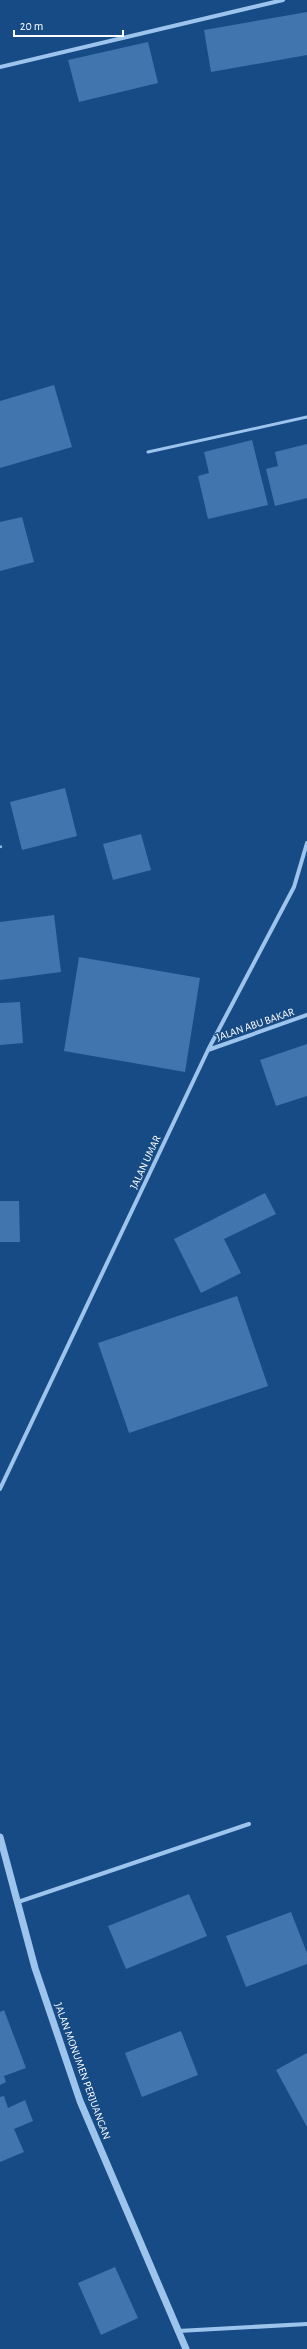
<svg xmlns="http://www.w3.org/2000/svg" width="307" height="2349" font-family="'Alegreya Sans',sans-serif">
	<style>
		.building { fill: #4075ae }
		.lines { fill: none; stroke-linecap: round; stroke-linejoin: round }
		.path { stroke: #9cc4ed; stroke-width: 2.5; stroke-dasharray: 2 3; stroke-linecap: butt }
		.service { stroke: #9cc4ed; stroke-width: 3 }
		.minor { stroke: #9cc4ed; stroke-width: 4 }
		.tertiary { stroke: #9cc4ed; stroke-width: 7 }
		.labels { text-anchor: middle; stroke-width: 3; stroke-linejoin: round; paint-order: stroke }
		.street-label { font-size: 11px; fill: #fff; stroke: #174b85 }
	</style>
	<rect width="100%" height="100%" fill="#174b85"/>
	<path class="building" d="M307 12V55L211 72 204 30Z
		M148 42 158 83 79 102 68 60Z
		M54 385 72 447 0 468V401Z
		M252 440 268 505 208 519 198 476 209 473 204 452Z
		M307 444V498L275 506 266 469 278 466 275 452Z
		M22 517 34 562 0 571V522Z
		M65 788 77 836 22 850 10 802Z
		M141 834 151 870 113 880 103 844Z
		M54 915 61 972 0 980V922Z
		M79 957 200 978 185 1072 64 1051Z
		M20 1002 23 1043 0 1045V1003Z
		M307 1044V1096L276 1106 260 1060Z
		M265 1193 276 1214 224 1239 241 1273 201 1293 174 1239Z
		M0 1201H19L20 1242H0Z
		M237 1296 268 1386 129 1433 98 1343Z
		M189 1894 207 1936 126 1969 108 1926Z
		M291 1912 307 1953V1964L246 1987 226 1936Z
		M4 2010 26 2068 4 2076 6 2082 0 2085V2012Z
		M181 2031 198 2075 142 2097 125 2053Z
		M307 2053V2127L276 2070Z
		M4 2096 8 2108 25 2100 33 2121 14 2129 24 2152 0 2162V2097Z
		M115 2267 138 2318 101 2335 78 2283Z"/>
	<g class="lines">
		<path class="path" d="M0 847 3 846"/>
		<path class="service" d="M148 452 307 417"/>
		<path class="minor" d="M0 67 283 0
			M208 1050 307 1015
			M0 1489 208 1050 294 887 307 843
			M18 1902 249 1824
			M178 2331 307 2324"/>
		<path class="tertiary" d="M0 1837 35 1968 80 2101 186 2349"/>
	</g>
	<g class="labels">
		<g class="street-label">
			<text transform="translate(255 1024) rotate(-19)" y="4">JALAN ABU BAKAR</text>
			<text transform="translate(145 1162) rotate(-65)" y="4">JALAN UMAR</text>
			<text transform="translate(83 2071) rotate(70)" y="4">JALAN MONUMEN PERJUANGAN</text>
		</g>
	</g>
	<path d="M14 30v6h109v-6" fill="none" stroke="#ffffff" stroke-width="2"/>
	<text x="20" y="30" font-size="12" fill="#ffffff" stroke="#174b85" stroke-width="3" paint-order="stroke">20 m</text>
</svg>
